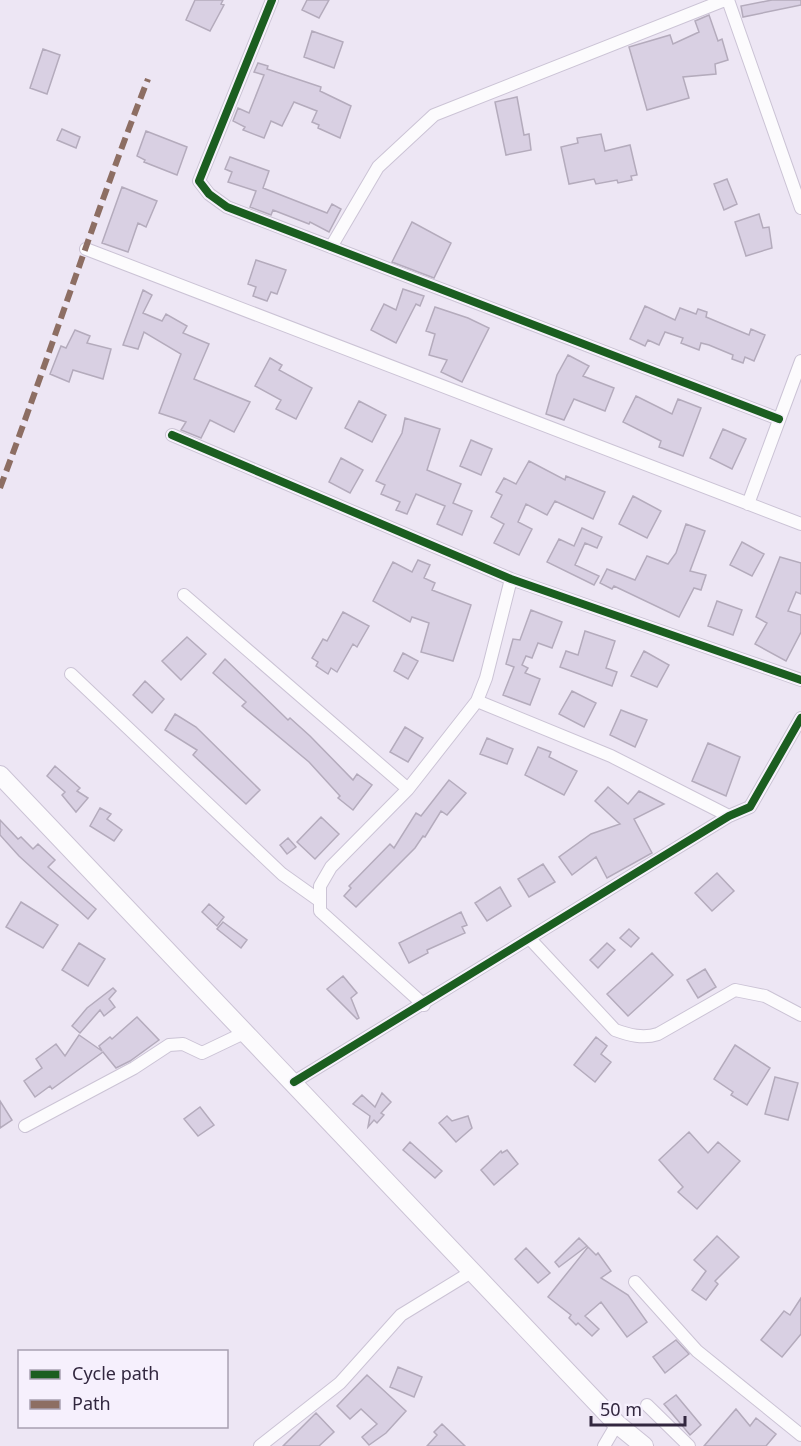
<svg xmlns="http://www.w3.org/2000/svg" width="801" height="1446" font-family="'Noto Sans',sans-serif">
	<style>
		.building { fill: #d9d0e3; stroke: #b4abbc; stroke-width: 1.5 }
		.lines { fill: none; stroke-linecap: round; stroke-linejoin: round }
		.minor-casing { stroke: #cbc3d5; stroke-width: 14 }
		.secondary-casing { stroke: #cbc3d5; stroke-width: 20 }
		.minor { stroke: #fcfbfd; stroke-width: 12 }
		.secondary { stroke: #fcfbfd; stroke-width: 18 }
		.quiet { stroke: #8d6e63; stroke-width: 6; stroke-dasharray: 12 6; stroke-linecap: butt }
		.cycleway-casing { stroke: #f6f0fd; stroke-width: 11 }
		.cycleway { stroke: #1b5e20; stroke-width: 8 }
	</style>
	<rect width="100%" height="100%" fill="#ede6f4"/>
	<path class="building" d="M195 0H223L221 4 224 5 210 31 186 20Z
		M307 0H329L319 18 302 10Z
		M772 0H801V5L743 17 741 6Z
		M709 15 718 41 722 39 728 60 715 64 716 74 683 77 689 98 647 110 629 47 670 35 673 44 699 32 695 21Z
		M312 31 343 42 334 68 304 57Z
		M43 49 60 55 47 94 30 88Z
		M258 63 268 66 267 69 321 87 320 91 351 106 340 138 318 128 319 125 312 122 317 111 294 102 282 126 271 121 264 138 243 130 245 127 233 121 238 108 249 113 264 75 254 72Z
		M517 97 524 135 529 134 531 150 506 155 495 102Z
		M62 129 80 137 76 148 57 140Z
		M146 131 187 147 177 175 144 162 145 160 137 156Z
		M601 134 605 151 630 145 637 175 631 176 632 180 618 183 617 180 596 184 594 179 569 184 561 147 578 143 577 138Z
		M230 157 269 171 263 188 327 213 332 204 341 209 329 232 310 222 309 224 273 210 271 215 250 207 256 191 228 182 232 172 225 169Z
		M727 179 737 204 724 210 714 184Z
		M122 187 157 201 146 227 138 223 128 252 102 243Z
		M759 214 763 228 769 227 772 248 746 256 735 222Z
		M412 222 451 243 434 278 392 262Z
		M256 260 286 270 277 294 271 292 267 301 253 296 256 287 248 284Z
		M403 289 424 296 420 306 416 304 396 343 371 330 384 304 396 310Z
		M143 290 152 295 143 313 162 321 166 314 187 326 183 333 209 344 194 379 250 402 234 432 210 420 201 438 181 430 186 422 159 413 181 354 144 332 138 349 123 345Z
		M645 306 675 320 680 308 696 314 698 309 707 312 706 317 749 335 751 329 765 335 754 361 745 357 743 363 732 359 733 355 709 345 701 343 699 350 681 343 683 338 665 332 659 345 648 340 645 346 630 339Z
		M435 307 468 318 489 328 462 382 441 372 447 360 429 355 435 334 426 331Z
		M75 330 90 336 87 343 111 349 103 379 73 370 69 382 50 374 61 346 66 348Z
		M568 355 589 366 583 376 614 388 605 411 574 399 564 420 546 414 557 375Z
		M270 358 282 365 279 370 312 388 296 419 276 409 281 400 255 386Z
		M636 396 672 414 678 399 701 408 683 456 659 447 661 441 623 422Z
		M359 401 386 415 372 442 345 428Z
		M405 418 440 429 427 470 461 484 453 503 472 511 462 535 437 524 445 506 416 494 407 514 396 510 400 502 381 494 385 485 376 481 402 433Z
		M723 429 746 439 732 469 710 458Z
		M471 440 492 449 481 475 460 466Z
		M341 458 363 470 350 493 329 482Z
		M529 461 565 480 566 476 605 492 593 519 555 501 547 515 526 504 518 522 532 529 519 555 494 543 504 524 491 517 502 495 496 492 504 478 516 484Z
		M633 496 661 511 647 538 619 524Z
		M686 524 705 531 690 571 706 575 701 590 694 588 679 617 614 586 612 589 600 583 607 569 635 580 647 556 668 564 676 553Z
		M582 528 602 537 597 548 585 543 575 565 599 576 594 585 547 562 559 539 574 546Z
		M742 542 764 554 752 576 730 565Z
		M780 557 801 563V594L796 592 788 611 801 615V632L786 661 755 644 767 623 756 617Z
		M418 560 430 565 424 578 435 583 432 590 471 605 453 661 421 652 429 623 412 617 410 622 373 601 393 562 412 572Z
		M717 601 742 610 733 635 708 626Z
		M531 610 562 622 552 648 538 643 532 658 526 656 522 665 528 668 525 673 540 679 530 705 503 695 514 667 506 664 513 639 520 640Z
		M343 612 369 626 357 647 353 644 337 672 331 668 328 674 316 666 318 662 312 658 323 639 327 641Z
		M585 631 615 641 606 668 617 672 612 686 560 667 566 651 578 655Z
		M187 637 206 654 181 680 162 661Z
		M644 651 669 665 657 687 631 676Z
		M403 653 418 661 408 679 394 671Z
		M225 659 288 720 290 718 310 736 353 780 357 774 372 785 353 810 338 798 340 796 309 762 242 706 246 702 213 673Z
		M145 681 164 699 152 713 133 695Z
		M572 691 596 703 584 727 559 714Z
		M621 710 647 720 635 747 610 735Z
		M175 714 196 727 260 790 246 804 193 755 197 750 165 730Z
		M405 727 423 738 408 762 390 752Z
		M487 738 513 749 507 764 480 754Z
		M708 743 740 757 726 796 692 781Z
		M538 747 551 752 549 757 577 771 564 795 525 775Z
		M55 766 80 788 77 791 88 798 76 812 62 795 65 792 47 776Z
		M449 780 466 793 447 815 441 811 425 837 423 836 415 848 356 907 344 896 351 888 349 886 390 844 394 848 416 813 421 816Z
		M608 787 628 804 639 791 664 804 634 819 652 853 607 878 596 857 572 875 559 857 591 834 620 824 595 801Z
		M100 808 111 814 107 819 122 830 114 841 90 826Z
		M321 817 339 834 315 859 297 842Z
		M0 820 18 839 21 837 33 849 38 844 55 860 48 867 96 909 88 919 19 856 0 835Z
		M288 838 296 847 287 854 280 845Z
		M543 864 555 882 529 897 518 879Z
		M717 873 734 891 712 911 695 893Z
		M500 887 511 906 487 921 475 903Z
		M21 902 58 925 43 948 6 927Z
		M209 904 224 917 217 926 202 912Z
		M461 912 467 925 462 927 465 933 427 950 428 953 409 963 399 943Z
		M223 922 247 940 241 948 217 929Z
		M629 929 639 938 631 947 620 938Z
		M79 943 105 959 88 986 62 970Z
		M607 943 615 950 598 968 590 960Z
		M652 953 673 975 628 1016 607 994Z
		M705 969 716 987 698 998 687 980Z
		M343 976 357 993 351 998 359 1018 357 1019 327 989Z
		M113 988 116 991 109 999 115 1007 104 1016 100 1010 80 1033 72 1026 87 1008Z
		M137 1017 159 1040 130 1061 116 1068 103 1052 52 1089 50 1086 35 1097 24 1081 42 1068 36 1059 56 1044 65 1056 79 1035 102 1051 99 1046 110 1037 112 1039Z
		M596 1037 607 1046 601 1054 611 1062 595 1082 574 1065Z
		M735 1045 770 1068 747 1105 731 1095 733 1092 714 1079Z
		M775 1077 798 1083 788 1120 765 1114Z
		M382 1093 391 1102 381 1113 384 1115 377 1123 374 1120 368 1127 370 1116 353 1104 362 1095 375 1107Z
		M0 1101 12 1120 0 1128Z
		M200 1107 214 1125 198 1136 184 1119Z
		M447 1116 452 1121 468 1116 472 1128 456 1142 439 1123Z
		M689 1132 708 1153 718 1142 740 1161 697 1209 678 1192 683 1187 659 1160Z
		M410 1142 442 1171 435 1178 403 1150Z
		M507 1150 518 1164 494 1185 481 1170 501 1151 502 1153Z
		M717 1236 739 1257 715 1281 718 1284 706 1300 692 1290 706 1271 694 1260Z
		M579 1238 587 1246 559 1267 555 1262Z
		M588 1247 596 1255 598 1253 611 1271 601 1278 628 1295 647 1322 627 1337 601 1302 585 1316 599 1329 592 1336 578 1323 576 1325 569 1318 571 1315 548 1297Z
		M526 1248 550 1273 538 1283 515 1259Z
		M801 1298V1334L782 1357 761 1340 784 1311 790 1315Z
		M676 1340 689 1354 665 1373 653 1357Z
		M398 1367 422 1377 414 1397 390 1387Z
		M367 1375 406 1411 386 1433 369 1445 362 1437 377 1424 361 1409 350 1419 337 1406Z
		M676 1395 701 1425 690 1435 664 1404Z
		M736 1409 750 1426 756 1418 776 1434 766 1446H704Z
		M316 1413 334 1432 319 1446H283Z
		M442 1424 465 1446H427L437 1435 434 1432Z"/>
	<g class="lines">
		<defs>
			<path id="minor" d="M272 0 199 181 209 194 227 207 779 419
				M728 0 801 208
				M331 247 378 167 434 115 725 0
				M86 249 801 524
				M172 435 511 579 801 680
				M748 504 801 361
				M184 595 408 789
				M71 674 282 874 320 901
				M477 701 611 756 729 816
				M530 939 615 1030C629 1035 643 1039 658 1034L735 990 765 996 801 1015
				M424 1005 320 911V886L331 867 408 789 477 701 486 678 511 579
				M294 1082 729 816 750 807 801 718
				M25 1126 134 1068 169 1045 183 1044 202 1053 246 1032
				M635 1282 697 1351 801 1435
				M647 1405 689 1446
				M260 1446 340 1383 401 1315 473 1271
				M604 1446 617 1424"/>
			<path id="secondary" d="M0 775 617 1424 644 1446"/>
		</defs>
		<use href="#minor" class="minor-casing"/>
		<use href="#secondary" class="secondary-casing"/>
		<use href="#minor" class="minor"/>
		<use href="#secondary" class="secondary"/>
		<path class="quiet" d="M0 488C51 352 95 214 148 79"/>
		<defs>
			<path id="cycleway" d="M272 0 199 181 209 194 227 207 779 419
				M172 435 511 579 801 680
				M294 1082 729 816 750 807 801 718"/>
		</defs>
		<use href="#cycleway" class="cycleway-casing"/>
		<use href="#cycleway" class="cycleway"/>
	</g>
	<rect x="18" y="1350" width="210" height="78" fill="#f6f0fd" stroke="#a8a0b1" stroke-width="1.5"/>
	<rect x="30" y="1370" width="30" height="9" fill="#1b5e20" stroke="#a8a0b1" stroke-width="1.5"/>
	<text x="72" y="1380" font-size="18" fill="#32273f">Cycle path</text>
	<rect x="30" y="1400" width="30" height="9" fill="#8d6e63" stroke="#a8a0b1" stroke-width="1.5"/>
	<text x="72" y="1410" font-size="18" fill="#32273f">Path</text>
	<path d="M591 1416v9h94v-9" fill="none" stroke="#32273f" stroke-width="3"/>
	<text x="600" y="1416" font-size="18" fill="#32273f" stroke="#f6f0fd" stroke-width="4.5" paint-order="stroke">50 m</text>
</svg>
